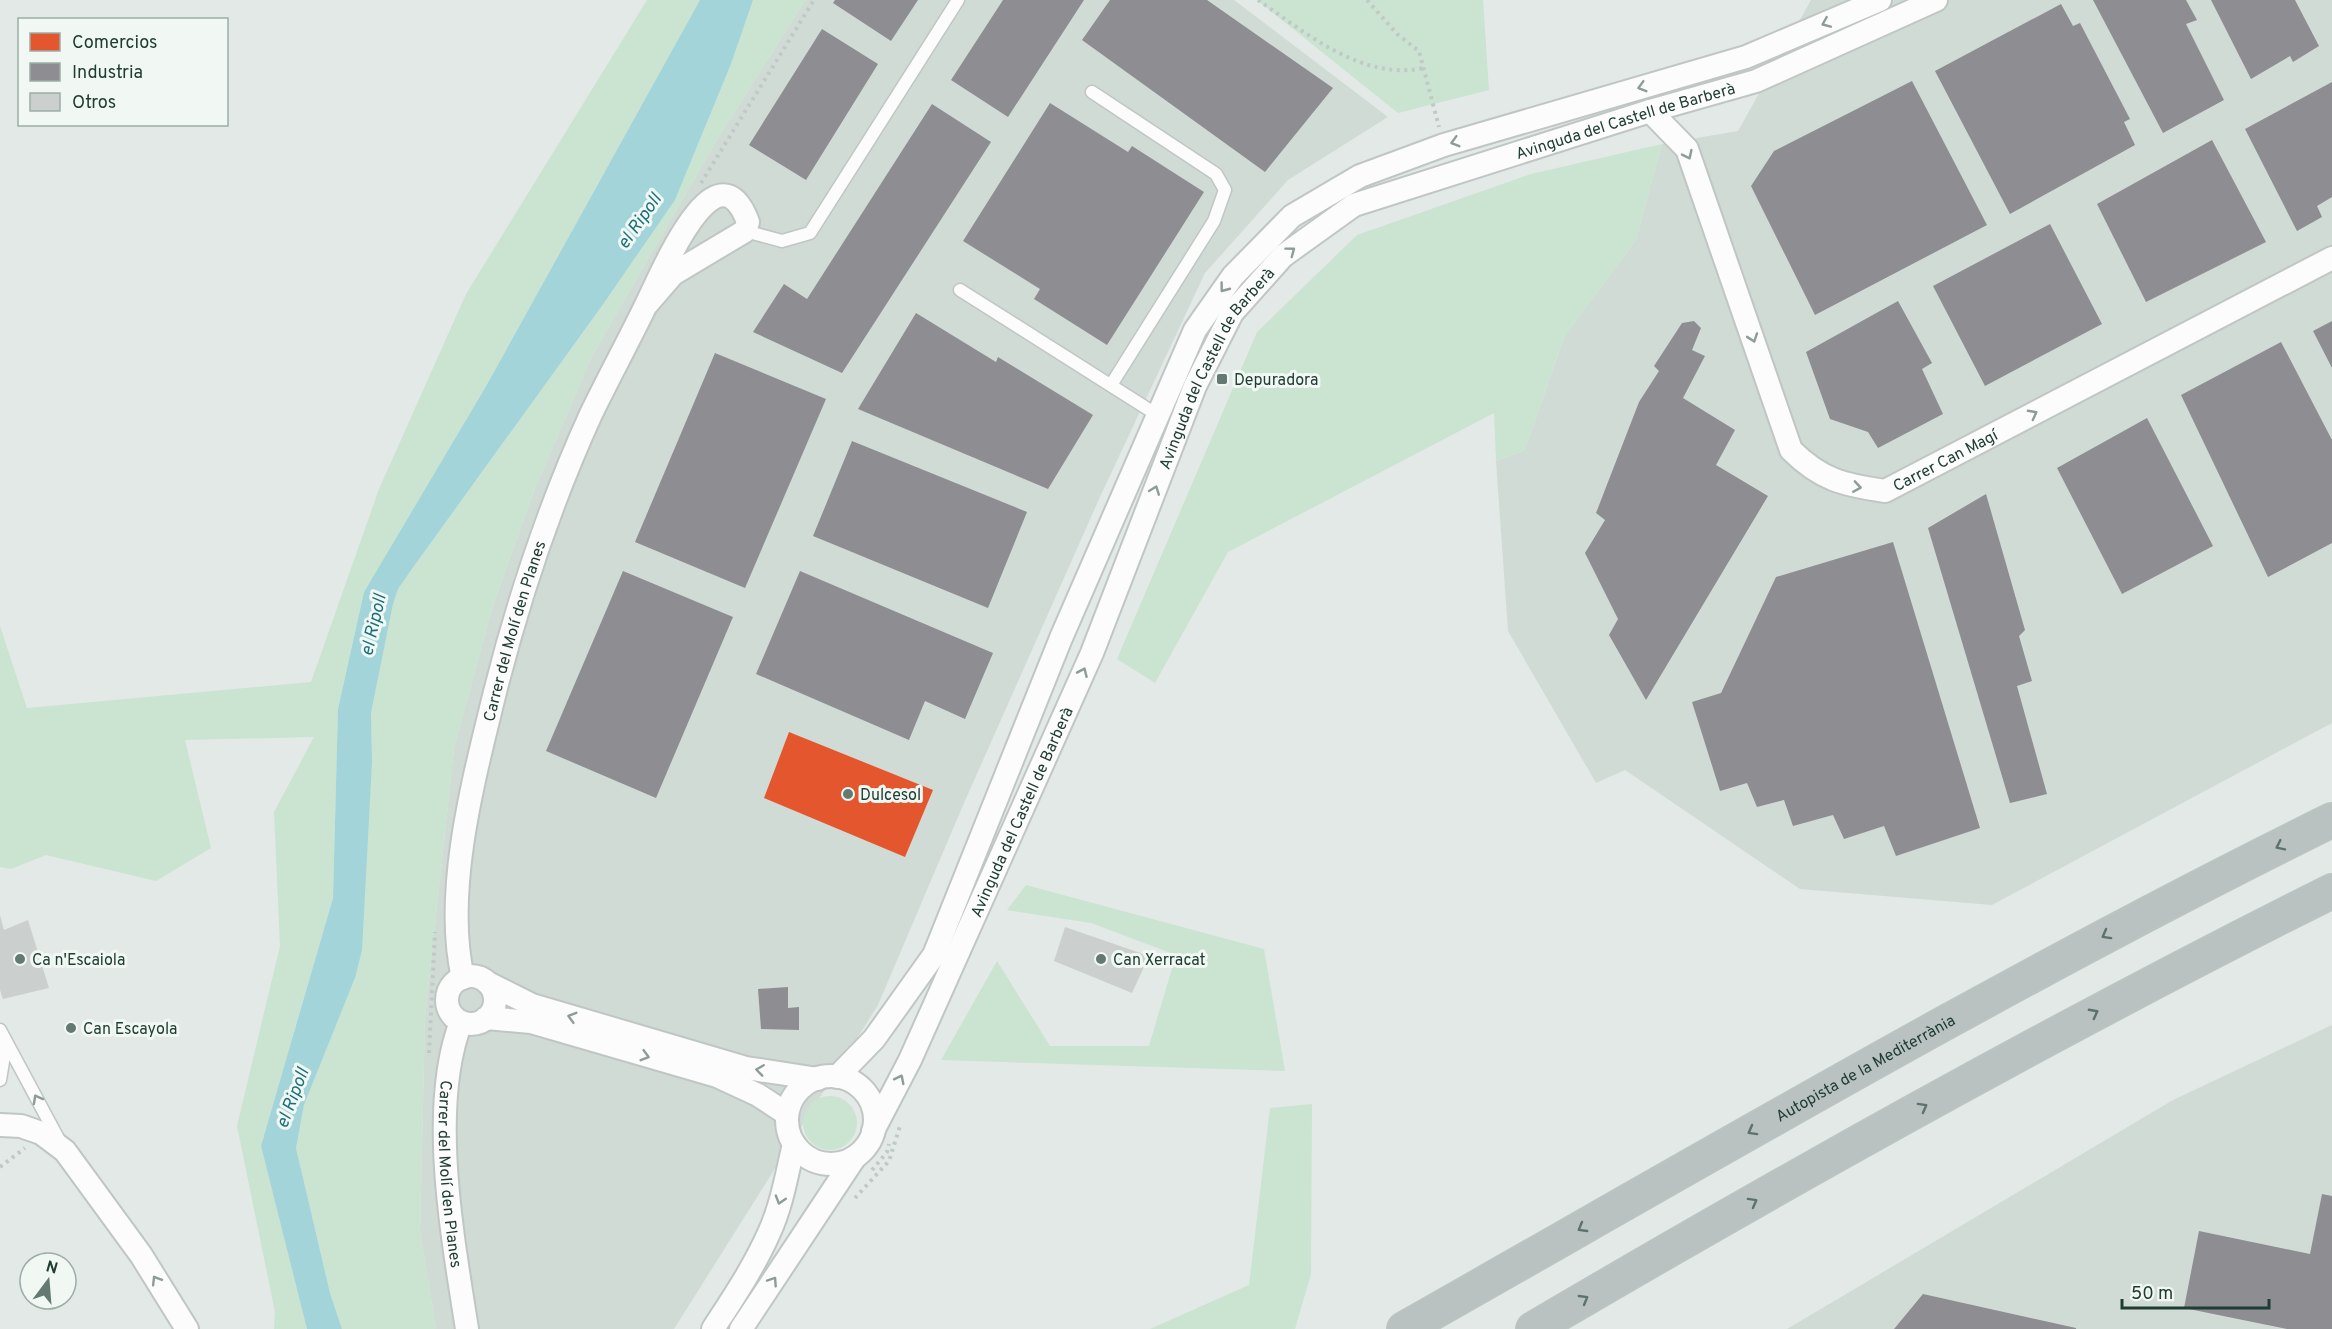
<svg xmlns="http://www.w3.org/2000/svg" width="2332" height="1329" font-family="Overpass,sans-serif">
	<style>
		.built { fill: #d1dbd6 }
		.green { fill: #cbe3d1 }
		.water { fill: #a2d4d9 }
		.shops { fill: #e4572e }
		.industry { fill: #8d8d92 }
		.building { fill: #cbd0ce }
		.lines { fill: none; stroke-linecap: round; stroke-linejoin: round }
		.service-casing { stroke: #c0c6c3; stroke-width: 15 }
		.minor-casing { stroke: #c0c6c3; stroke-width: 26 }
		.motorway-casing { stroke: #bbc5c2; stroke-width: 36 }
		.path { stroke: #c0c9c6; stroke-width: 4; stroke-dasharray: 3 4.5; stroke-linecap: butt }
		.service { stroke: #fbfcfb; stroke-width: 12 }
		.minor { stroke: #fbfcfb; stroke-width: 22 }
		.motorway { stroke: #b9c2c0; stroke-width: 33 }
		.oneway { stroke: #8e9c98 }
		.oneway2 { stroke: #5d726c }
		.poi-dot { fill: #647972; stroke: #f1f8f4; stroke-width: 2 }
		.labels { text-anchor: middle; stroke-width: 6; stroke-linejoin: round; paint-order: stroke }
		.street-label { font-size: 16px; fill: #203d34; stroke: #f1f8f4 }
		.poi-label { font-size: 16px; fill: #203d34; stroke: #f1f8f4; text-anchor: start }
		.water-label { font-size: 18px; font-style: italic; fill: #19707b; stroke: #f1f8f4 }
	</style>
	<rect width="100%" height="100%" fill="#e3e9e6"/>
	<path class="built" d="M805 0H1234L1388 117 1288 180 1205 273 1100 497 964 803 878 1005 674 1329H436L420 1231 425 1018 454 748 491 612 533 493 592 356 718 138Z
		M1811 0H2332V723L1992 905 1800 889 1625 770 1596 783 1508 631 1496 461 1525 450 1564 337 1636 240 1662 144 1738 131Z
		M2332 1025V1329H1787L2173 1100Z"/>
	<path class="green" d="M647 0H700L485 388 364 592 338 709 333 898 261 1146 307 1329H274L275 1312 237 1126 280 946 274 812 314 737 185 740 211 848 156 881 46 855 11 869 0 867V626L27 708 311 682 379 489 466 294Z
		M753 0H805L718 138 592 356 533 493 491 612 454 748 425 1018 420 1231 436 1329H342L330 1293 296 1148 304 1105 355 978 372 762 371 713 393 603 398 589 414 566 604 303 675 200 731 64Z
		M1257 0H1483L1489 90 1398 113Z
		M1662 144 1636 240 1564 337 1525 450 1496 461 1494 413 1228 552 1155 683 1117 659 1257 332 1357 235 1531 174Z
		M1026 885 1264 949 1285 1071 941 1060 997 961 1050 1046H1149L1176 955 1091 923 1007 910Z
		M803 1123a27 27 0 1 1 54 0a27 27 0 1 1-54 0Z
		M1312 1104 1311 1274 1295 1329H1150L1249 1285 1270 1108Z"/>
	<path class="water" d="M700 0H753L731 64 675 200 604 303 414 566 398 589 393 604 371 713 372 762 362 950 355 978 304 1105 296 1148 330 1293 342 1329H307L261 1146 333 898 338 709 364 592 485 388Z"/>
	<path class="shops" d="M789 732 933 790 905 857 764 798Z"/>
	<path class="industry" d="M835 0H918L891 41 833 3Z
		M1003 0H1084L1008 117 951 80Z
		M1110 0H1207L1333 88 1265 172 1082 40Z
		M2093 0H2186L2197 20 2186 24 2224 100 2163 133Z
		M2211 0H2295L2319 46 2293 62 2290 56 2251 79Z
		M2061 4 2073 26 2080 23 2130 119 2124 122 2135 145 2010 214 1935 71Z
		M822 29 878 64 806 180 749 145Z
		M1912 81 1987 225 1815 315 1751 186 1774 151Z
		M2332 82V197L2317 206 2322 217 2297 231 2245 129Z
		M1050 103 1128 152 1132 146 1204 192 1107 345 1034 299 1040 289 963 241Z
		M932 104 991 142 842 373 753 332 784 284 807 299Z
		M2212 140 2266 242 2146 302 2097 204Z
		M2050 224 2102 324 1985 386 1933 286Z
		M1898 301 1932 363 1922 369 1943 414 1878 448 1868 432 1830 419 1806 352Z
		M916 313 996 362 998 357 1093 415 1048 489 858 409Z
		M1694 321 1701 328 1692 350 1705 356 1683 398 1735 430 1716 465 1768 496 1646 700 1609 635 1618 619 1585 553 1605 520 1596 513 1639 402 1659 371 1654 366 1682 323Z
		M2332 321V368L2313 331Z
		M2281 342 2332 440V543L2268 577 2181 395Z
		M715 353 826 399 745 588 635 542Z
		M2147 418 2213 546 2122 594 2057 468Z
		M852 441 1027 512 988 608 813 536Z
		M1986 494 2025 630 2019 636 2032 681 2017 686 2047 794 2010 803 1928 528Z
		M1893 542 1980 828 1896 856 1884 826 1844 839 1833 815 1793 826 1784 800 1757 807 1747 783 1720 791 1692 702 1721 693 1776 577Z
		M623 571 733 617 656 798 546 751Z
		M800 571 993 653 965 719 925 701 909 740 756 674Z
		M788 987V1008L799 1007V1030L761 1029 758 989Z
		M2322 1194 2332 1196V1329H2287L2184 1308 2199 1231 2310 1254Z
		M1923 1294 2076 1328V1329H1894Z"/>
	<path class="building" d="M0 915 4 930 28 920 49 988 3 999 0 990Z
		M1065 927 1149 956 1132 993 1054 961Z"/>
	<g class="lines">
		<defs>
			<path id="service" d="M1092 92 1216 174 1225 190 1214 221 1111 385
				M745 231 782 241 810 233 958 0
				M960 290 1159 416
				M0 1030 60 1142
				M0 1080 6 1043"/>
			<g id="minor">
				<path id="s1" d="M1650 111 1687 149 1791 450C1821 480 1844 485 1885 491L2332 258"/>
				<circle cx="471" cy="1000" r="24"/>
				<path id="s2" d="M463 978C443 891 474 778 495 692 519 597 550 504 591 414 609 377 628 342 646 305 659 280 716 137 748 222L745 231 673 274 648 303"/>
				<path d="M488 983 532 1005 746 1068 818 1079"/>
				<path d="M486 1018 531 1022 717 1076 758 1095 787 1114"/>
				<path id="s3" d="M461 1022C428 1108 453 1239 467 1329"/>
				<circle cx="831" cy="1120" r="44"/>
				<path d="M837 1077 874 1039 934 955 1061 638 1195 330 1233 276 1292 216 1360 176 1444 145 1746 57 1880 0"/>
				<path d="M0 1125 21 1126 41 1133 65 1151 141 1255 187 1329"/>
				<path id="s4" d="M873 1131 910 1060 1092 653 1195 386 1232 313 1283 256 1354 205 1650 111 1756 81 1936 0"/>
				<path d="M713 1329C733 1298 754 1267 769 1233 782 1205 787 1173 794 1144"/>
				<path d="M741 1329 855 1157"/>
			</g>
			<g id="motorway">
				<path id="s5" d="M1404 1329C1711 1155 2015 976 2332 820"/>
				<path d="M1533 1329C1795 1175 2060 1027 2332 891"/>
			</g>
		</defs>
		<use href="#service" class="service-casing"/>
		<use href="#minor" class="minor-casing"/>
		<use href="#motorway" class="motorway-casing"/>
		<path class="path" d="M1258 0C1306 33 1362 81 1423 68
			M1367 0 1397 34 1419 51 1439 127
			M701 183 814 0
			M429 1053 435 932
			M0 1167 25 1148
			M872 1170 887 1152 889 1144
			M855 1198 889 1161 900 1126"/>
		<use href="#service" class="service"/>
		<use href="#minor" class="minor"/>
		<use href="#motorway" class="motorway"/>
	</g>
	<defs><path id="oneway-chevron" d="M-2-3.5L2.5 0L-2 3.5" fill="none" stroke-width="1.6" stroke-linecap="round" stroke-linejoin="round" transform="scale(1.5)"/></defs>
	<g class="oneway">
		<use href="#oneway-chevron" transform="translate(1826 23) rotate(157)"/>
		<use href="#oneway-chevron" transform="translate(1642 87) rotate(164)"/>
		<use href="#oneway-chevron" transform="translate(1455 142) rotate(164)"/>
		<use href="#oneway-chevron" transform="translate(1688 155) rotate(64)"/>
		<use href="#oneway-chevron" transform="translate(1291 251) rotate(-37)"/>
		<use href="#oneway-chevron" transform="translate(1224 288) rotate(127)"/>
		<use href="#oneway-chevron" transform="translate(1753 338) rotate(71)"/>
		<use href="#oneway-chevron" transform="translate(2033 414) rotate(-28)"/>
		<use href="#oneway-chevron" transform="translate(1857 487) rotate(9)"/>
		<use href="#oneway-chevron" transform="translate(1155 490) rotate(-69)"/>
		<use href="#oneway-chevron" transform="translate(1083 672) rotate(-66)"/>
		<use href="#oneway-chevron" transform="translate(572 1017) rotate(-164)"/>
		<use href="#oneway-chevron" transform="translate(645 1056) rotate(16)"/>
		<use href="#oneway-chevron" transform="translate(760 1070) rotate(-172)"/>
		<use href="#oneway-chevron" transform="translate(900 1079) rotate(-63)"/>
		<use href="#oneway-chevron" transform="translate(37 1099) rotate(-119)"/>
		<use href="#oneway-chevron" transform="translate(780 1200) rotate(107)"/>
		<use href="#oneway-chevron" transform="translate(156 1280) rotate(-122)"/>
		<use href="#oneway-chevron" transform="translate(773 1281) rotate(-56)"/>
	</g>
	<g class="oneway2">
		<use href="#oneway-chevron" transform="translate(2280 846) rotate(154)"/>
		<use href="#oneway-chevron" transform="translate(2106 935) rotate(151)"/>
		<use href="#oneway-chevron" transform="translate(2094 1013) rotate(-28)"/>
		<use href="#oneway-chevron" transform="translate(1923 1107) rotate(-29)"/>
		<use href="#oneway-chevron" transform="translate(1752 1131) rotate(151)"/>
		<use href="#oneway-chevron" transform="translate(1753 1202) rotate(-29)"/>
		<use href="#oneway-chevron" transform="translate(1582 1228) rotate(150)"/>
		<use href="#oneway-chevron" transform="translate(1584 1299) rotate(-30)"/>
	</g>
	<g class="poi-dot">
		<rect x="1216" y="373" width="12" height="12" rx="3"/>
		<circle cx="848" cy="794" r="6"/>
		<circle cx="20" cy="959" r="6"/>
		<circle cx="1101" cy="959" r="6"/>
		<circle cx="71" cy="1028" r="6"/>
	</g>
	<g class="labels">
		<g class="street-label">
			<text dy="6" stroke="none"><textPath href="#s4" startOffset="1342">Avinguda del Castell de Barberà</textPath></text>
			<text dy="6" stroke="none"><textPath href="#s4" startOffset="838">Avinguda del Castell de Barberà</textPath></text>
			<text dy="6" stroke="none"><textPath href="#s1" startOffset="544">Carrer Can Magí</textPath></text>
			<text dy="6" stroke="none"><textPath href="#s2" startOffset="354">Carrer del Molí den Planes</textPath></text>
			<text dy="6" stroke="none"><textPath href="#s4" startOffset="352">Avinguda del Castell de Barberà</textPath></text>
			<text dy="6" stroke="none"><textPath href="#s5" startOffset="530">Autopista de la Mediterrània</textPath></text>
			<text dy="6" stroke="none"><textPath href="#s3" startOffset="154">Carrer del Molí den Planes</textPath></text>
		</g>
		<g class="poi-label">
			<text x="1234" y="385">Depuradora</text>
			<text x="860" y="800">Dulcesol</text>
			<text x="32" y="965">Ca n'Escaiola</text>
			<text x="1113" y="965">Can Xerracat</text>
			<text x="83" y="1034">Can Escayola</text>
		</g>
		<g class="water-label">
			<text transform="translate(639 221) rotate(-55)" y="6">el Ripoll</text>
			<text transform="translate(373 625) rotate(-77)" y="6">el Ripoll</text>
			<text transform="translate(292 1098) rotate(-69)" y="6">el Ripoll</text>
		</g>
	</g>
	<rect x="18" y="18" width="210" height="108" fill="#f1f8f4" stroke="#9dada7" stroke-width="1.5"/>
	<rect x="30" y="33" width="30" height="18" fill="#e4572e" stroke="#9dada7" stroke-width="1.5"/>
	<text x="72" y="48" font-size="18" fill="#203d34">Comercios</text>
	<rect x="30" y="63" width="30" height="18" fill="#8d8d92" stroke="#9dada7" stroke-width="1.5"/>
	<text x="72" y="78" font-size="18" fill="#203d34">Industria</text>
	<rect x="30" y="93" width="30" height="18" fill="#cbd0ce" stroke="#9dada7" stroke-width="1.5"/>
	<text x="72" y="108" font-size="18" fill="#203d34">Otros</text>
	<g transform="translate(48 1281) rotate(16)"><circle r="28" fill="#f1f8f4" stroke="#9dada7" stroke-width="1.5"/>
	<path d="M0-4.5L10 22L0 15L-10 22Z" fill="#647972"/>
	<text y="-9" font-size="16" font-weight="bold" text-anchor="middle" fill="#203d34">N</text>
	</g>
	<path d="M2122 1299v9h147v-9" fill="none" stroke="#203d34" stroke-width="3"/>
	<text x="2131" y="1299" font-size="18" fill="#203d34" stroke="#f1f8f4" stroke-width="4.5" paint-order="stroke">50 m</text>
</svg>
